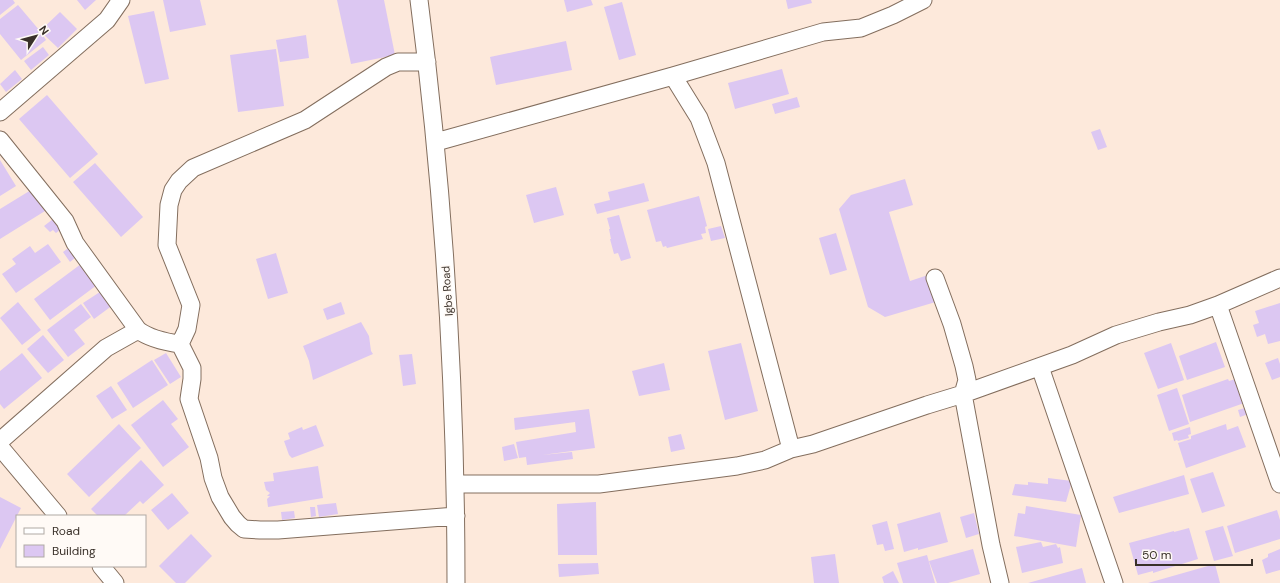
<svg xmlns="http://www.w3.org/2000/svg" width="1280" height="583" font-family="'DM Sans',sans-serif">
	<style>
		.building { fill: #dcc7f2 }
		.lines { fill: none; stroke-linecap: round; stroke-linejoin: round }
		.minor-casing { stroke: #836e5e; stroke-width: 19 }
		.minor { stroke: #fff; stroke-width: 17 }
		.labels { text-anchor: middle; stroke-width: 3; stroke-linejoin: round; paint-order: stroke }
		.street-label { font-size: 11px; fill: #393029; stroke: #fffaf6 }
	</style>
	<rect width="100%" height="100%" fill="#fde9db"/>
	<path class="building" d="M0 0H13L15 3 0 15Z
		M77 0H96L85 10Z
		M163 0H200L206 25 170 32Z
		M337 0H384L395 55 351 64Z
		M564 0H591L593 5 567 12Z
		M786 0H811L812 3 788 9Z
		M622 2 636 55 619 60 604 7Z
		M18 5 40 31 60 12 77 29 58 48 40 31 46 40 21 60 0 34V19Z
		M154 11 169 79 145 84 128 16Z
		M306 35 309 58 280 62 276 40Z
		M566 41 572 70 496 85 490 57Z
		M43 47 49 55 31 70 24 61Z
		M276 49 284 106 238 112 230 55Z
		M782 69 789 94 735 109 728 83Z
		M15 70 22 79 6 92 0 84Z
		M47 95 98 154 70 178 19 119Z
		M797 97 800 107 775 114 772 104Z
		M1100 129 1107 147 1098 150 1091 132Z
		M0 160 16 186 0 196Z
		M95 163 143 217 121 237 73 182Z
		M905 179 913 205 889 212 910 281 931 274 939 301 885 317 868 307 839 209 851 195Z
		M644 183 649 201 597 214 594 204 610 200 608 192Z
		M556 187 564 215 534 223 526 195Z
		M31 190 45 211 0 239V209Z
		M699 196 707 226 705 227 706 233 701 234 703 239 667 248 666 246 663 247 661 241 656 242 647 210Z
		M619 215 631 258 621 261 618 253 614 254 610 239H611L609 229H610L607 218Z
		M53 219 61 229 56 233 53 230 50 232 44 226Z
		M721 226 725 238 711 241 708 229Z
		M836 233 847 270 830 275 819 238Z
		M75 243 82 252 70 262 63 252Z
		M48 244 61 262 16 293 2 274 16 264 12 259 30 246 35 253Z
		M276 253 288 293 268 299 256 259Z
		M85 261 101 282 50 320 34 299Z
		M103 290 113 305 94 319 83 303Z
		M18 302 41 330 22 345 0 318Z
		M341 302 345 314 327 320 323 309Z
		M1280 303V341L1268 344 1265 334 1257 337 1253 325 1259 323 1255 311Z
		M81 304 91 317 74 330 85 344 68 357 47 330Z
		M361 322 369 336 371 351 373 354 313 380 309 361 303 346Z
		M43 335 64 360 48 373 27 349Z
		M1216 342 1225 367 1187 380 1179 356Z
		M741 343 758 411 725 420 708 351Z
		M1171 343 1184 380 1158 389 1144 353Z
		M22 353 42 378 4 409 0 404V371Z
		M166 353 181 377 170 384 154 360Z
		M412 354 416 384 403 386 399 355Z
		M1278 358 1280 364V377L1272 380 1265 363Z
		M152 360 168 385 133 408 117 383Z
		M664 363 670 390 639 396 632 371Z
		M1242 377 1250 401 1190 422 1182 395 1228 379 1229 381Z
		M111 386 127 410 112 419 96 396Z
		M1177 388 1189 424 1169 431 1157 395Z
		M163 400 178 419 171 424 189 447 163 467 131 425Z
		M1252 406 1254 412 1240 417 1238 410Z
		M589 409 595 448 542 455 572 452 573 459 527 465 526 457 519 458 516 442 576 432 575 422 515 430 514 418Z
		M119 424 141 448 89 497 67 474Z
		M1226 424 1227 430 1238 426 1246 447 1186 468 1178 443 1191 439V436Z
		M316 425 324 446 292 458 289 455 284 441 290 439 288 433 302 427 303 430Z
		M1190 427 1191 434 1188 435 1189 438 1178 441 1177 440 1174 441 1172 433Z
		M681 434 685 449 671 452 668 437Z
		M514 444 518 458 504 461 502 447Z
		M141 460 164 485 143 504 140 501 124 516H98L91 509Z
		M318 466 323 498 268 507 267 499 270 496H267L270 493 266 490 264 482 274 481 273 473Z
		M1213 472 1225 506 1202 513 1190 479Z
		M1184 475 1189 494 1119 513 1113 497Z
		M1048 478 1072 481 1066 502 1012 495 1015 484 1028 485V482L1048 484Z
		M172 493 189 513 168 530 151 510Z
		M0 497 21 508 0 549Z
		M596 502 597 555H558L557 504Z
		M336 503 338 514 319 517 317 505Z
		M1026 506 1081 515 1076 547 1014 536 1018 513 1025 514Z
		M310 507H315L316 516 311 517Z
		M1277 510 1280 520V539L1235 553 1227 526Z
		M294 511 295 518 282 520 281 512Z
		M940 512 948 542 918 550V548L904 552 897 524Z
		M974 513 979 534 966 538 960 517Z
		M887 521 894 549 885 551 883 544 877 545 872 525Z
		M1223 526 1233 556 1214 561 1205 531Z
		M1189 528 1198 559 1153 573V571L1138 575 1129 543 1174 531V532Z
		M191 534 212 556 185 583H176L159 566Z
		M1041 542 1043 547 1056 544 1058 548 1060 547 1063 563 1022 573 1016 547Z
		M973 549 980 574 948 583H937L929 561Z
		M1280 549V570L1266 574 1262 560 1268 557V554Z
		M835 554 839 583H814L811 557Z
		M927 555 935 583H903L897 563Z
		M598 563 599 574 559 577 558 564Z
		M1215 564 1220 583H1148Z
		M1082 568 1086 583H1028Z
		M893 571 899 583H884L882 577Z"/>
	<g class="lines">
		<defs>
			<path id="minor" d="M419 0C444 193 456 388 456 583
				M673 76 699 118 716 163 791 449
				M0 112 107 20 121 0
				M0 140 65 221 75 243 138 330C150 339 165 342 180 344L192 368V379L189 399 209 458 213 478 220 497 232 517 238 524 244 529 260 530H278L456 516
				M436 142 673 76 823 32 861 28 893 15 923 0
				M935 278 952 324 964 366 967 380 963 394 991 545 1000 583
				M1218 305 1280 484
				M180 344 187 329 191 305 167 245 169 205 173 190 179 181 193 168 305 120 386 67 398 62H427
				M1040 367 1114 583
				M0 441 106 348 138 330
				M0 447 58 516
				M455 484H599L737 466 765 460 791 449 813 444 927 405 963 394 1072 355 1116 335 1159 322 1190 315 1218 305 1280 278
				M101 566 115 583"/>
		</defs>
		<use href="#minor" class="minor-casing"/>
		<use href="#minor" class="minor"/>
	</g>
	<g class="labels">
		<g class="street-label">
			<text transform="translate(447 291) rotate(-94)" y="4">Igbe Road</text>
		</g>
	</g>
	<rect x="16" y="515" width="130" height="52" fill="#fffaf6" stroke="#b0a9a4"/>
	<rect x="24" y="528" width="20" height="6" fill="#ffffff" stroke="#b0a9a4"/>
	<text x="52" y="535" font-size="12" fill="#393029">Road</text>
	<rect x="24" y="545" width="20" height="12" fill="#dcc7f2" stroke="#b0a9a4"/>
	<text x="52" y="555" font-size="12" fill="#393029">Building</text>
	<g transform="translate(36 36) rotate(54)" stroke="#fffaf6" stroke-width="3" paint-order="stroke">
	<path d="M0-3L7 15L0 10L-7 15Z" fill="#393029"/>
	<text y="-6" font-size="11" font-weight="bold" text-anchor="middle" fill="#393029">N</text>
	</g>
	<path d="M1136 559v6h116v-6" fill="none" stroke="#393029" stroke-width="2"/>
	<text x="1142" y="559" font-size="12" fill="#393029" stroke="#fffaf6" stroke-width="3" paint-order="stroke">50 m</text>
</svg>
